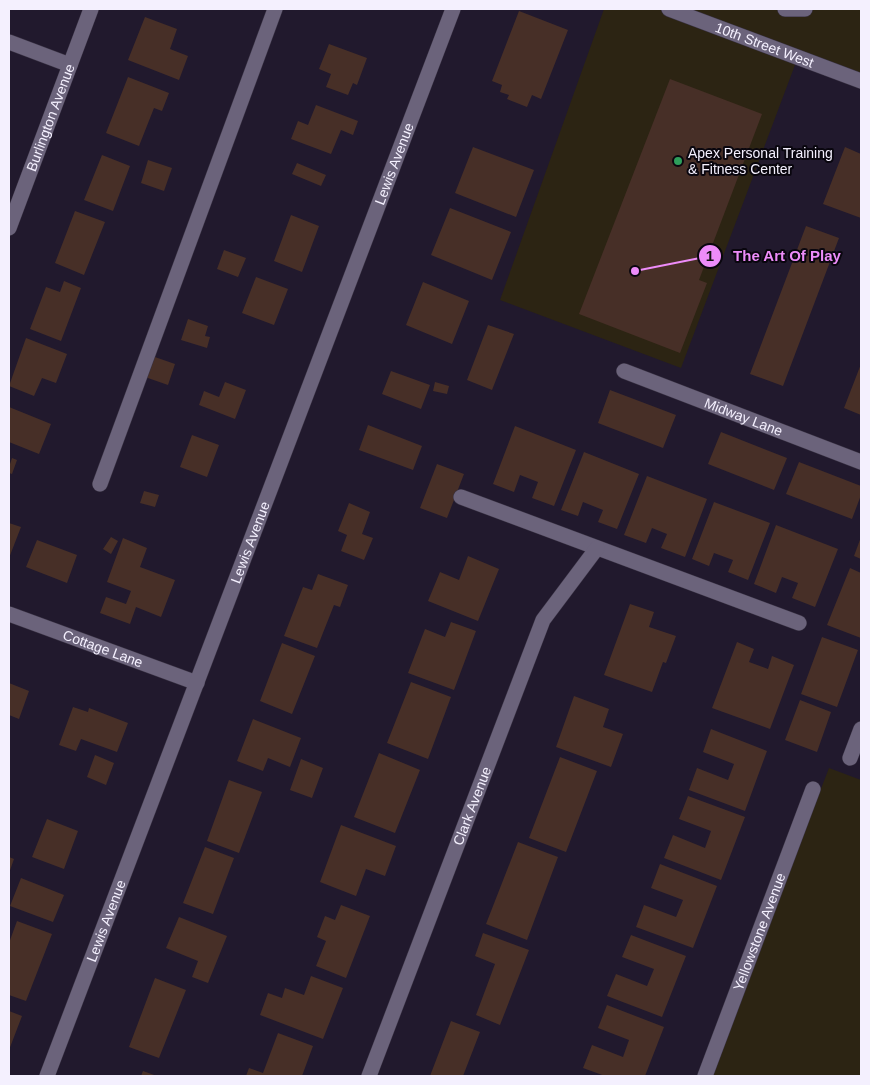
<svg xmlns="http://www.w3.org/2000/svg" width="870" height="1085" font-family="Arial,sans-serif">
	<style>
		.commercial { fill: #2c2413 }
		.building { fill: #472f27 }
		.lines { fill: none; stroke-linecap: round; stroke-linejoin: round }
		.minor-casing { stroke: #3a3344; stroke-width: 16 }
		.minor { stroke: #6b637b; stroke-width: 15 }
		.leisure-dot { fill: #2e9e5b; stroke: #09060e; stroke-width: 2 }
		.labels { text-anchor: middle; stroke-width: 4; stroke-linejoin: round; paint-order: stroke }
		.street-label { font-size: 14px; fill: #f4f0fe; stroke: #09060e }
		.poi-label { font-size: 14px; fill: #f4f0fe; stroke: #09060e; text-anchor: start }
		.leader { fill: none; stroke: #ed8cf9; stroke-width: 2 }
		.callout-dot { fill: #ed8cf9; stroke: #09060e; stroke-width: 2 }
		.mark-label { font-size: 15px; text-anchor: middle; font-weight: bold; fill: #111 }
		.callout-label { font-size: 15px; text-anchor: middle; font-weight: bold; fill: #ed8cf9; stroke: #09060e; stroke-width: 4; stroke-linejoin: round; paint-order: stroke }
	</style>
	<rect width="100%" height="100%" fill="#21192d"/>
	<path class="commercial" d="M604 9H861V81L798 57 681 368 500 300Z
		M829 768 861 780V1076H710Z"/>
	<path class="building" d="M519 11 568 30 541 99 532 95 527 107 507 99 509 95 500 92 502 85 492 81Z
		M145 17 177 29 170 49 188 56 179 80 128 60Z
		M329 44 367 58 357 85 353 83 348 95 326 87 331 74 319 69Z
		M128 77 169 93 162 111 154 108 139 146 106 133Z
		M670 79 762 114 699 280 707 283 680 353 579 314Z
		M316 105 358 121 353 135 341 130 331 154 291 139 298 121 308 125Z
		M473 147 534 170 516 217 455 193Z
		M845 147 861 154V218L823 204Z
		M102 155 130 166 113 211 84 200Z
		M148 160 172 168 164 191 141 183Z
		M297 163 326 175 321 186 292 174Z
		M450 208 511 232 492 280 431 255Z
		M75 211 105 222 84 275 55 263Z
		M291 215 319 226 302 272 274 261Z
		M806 226 839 238 783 386 750 374Z
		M224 250 246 258 238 277 217 269Z
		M256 277 288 289 274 325 242 313Z
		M64 281 81 288 61 341 30 329 46 287 60 292Z
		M423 282 469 301 452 344 406 325Z
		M188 319 208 326 205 336 210 337 207 348 181 340Z
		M488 325 514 334 492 390 467 380Z
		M26 338 67 354 56 383 42 378 34 396 9 386Z
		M152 356 175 364 168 385 145 377Z
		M861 364V415L844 408Z
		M391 371 430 385 421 409 382 394Z
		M225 382 246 390 235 419 199 405 204 391 219 397Z
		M435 382 449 386 447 394 433 391Z
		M610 390 676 415 663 448 598 423Z
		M9 407 51 424 39 454 9 442Z
		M368 425 422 446 413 470 359 450Z
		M515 426 576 450 554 506 532 498 538 482 520 475 514 492 493 484Z
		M721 432 787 458 774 490 708 464Z
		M192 435 219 445 207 477 180 467Z
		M584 452 639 474 617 529 598 522 603 510 583 502 578 516 561 510Z
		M12 458 17 460 12 474 9 473V467Z
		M799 462 861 486V495L852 519 786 494Z
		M437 464 464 474 447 518 420 508Z
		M647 476 707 499 685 557 661 548 667 534 652 528 646 543 624 535Z
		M144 491 159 495 155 507 140 503Z
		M714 502 770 523 748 580 728 572 733 560 714 553 709 566 692 559Z
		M349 503 370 512 362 534 373 538 364 560 341 551 347 535 338 531Z
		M9 523 21 527 9 558Z
		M776 525 838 549 815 607 792 598 798 583 782 577 776 593 754 584Z
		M111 537 118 541 111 554 103 549Z
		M861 537V559L854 556Z
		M123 538 147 548 140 567 175 580 161 617 136 607 130 624 100 613 106 597 126 604 131 591 107 582Z
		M37 540 77 555 67 583 26 567Z
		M468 556 499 569 478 621 428 601 440 572 459 580Z
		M850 568 861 573V638L827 625Z
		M318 574 348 585 340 607 334 605 317 648 284 636 303 587 312 590Z
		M630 604 654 612 649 627 676 636 666 663 663 662 652 692 604 675Z
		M451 622 476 631 454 690 408 673 425 629 445 637Z
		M822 637 858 650 837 707 801 694Z
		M737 642 754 649 749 662 768 669 772 656 794 665 770 729 712 708Z
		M282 643 315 656 292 714 260 701Z
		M411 682 451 697 428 759 387 743Z
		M9 683 29 691 19 719 9 715Z
		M574 696 609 709 603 727 623 734 611 767 556 747Z
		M800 700 831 712 817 752 785 740Z
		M73 707 88 712 89 708 128 723 117 752 81 739 76 751 59 745Z
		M253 719 301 738 290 767 268 758 263 771 237 761Z
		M711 729 767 751 745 811 689 790 697 768 728 780 734 764 703 752Z
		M379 753 420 770 395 833 354 817Z
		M95 755 114 763 106 785 87 777Z
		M560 757 597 771 566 852 529 838Z
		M301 759 323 768 312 798 290 790Z
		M229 780 262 792 239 853 207 841Z
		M688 796 745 817 721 880 664 858 673 835 705 848 711 831 679 819Z
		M47 819 78 831 64 869 32 857Z
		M341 825 396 846 385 876 366 869 356 896 320 882Z
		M518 842 558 857 527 940 486 924Z
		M205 847 234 858 213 914 183 903Z
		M9 857 14 859 9 873Z
		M660 864 717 886 693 948 636 927 644 905 676 917 683 900 651 888Z
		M21 878 64 895 53 922 10 906Z
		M341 905 370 916 346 978 316 966 326 941 317 937 325 916 335 920Z
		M179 917 227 936 208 983 192 977 198 961 166 948Z
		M17 921 52 934 26 1001 9 995V943Z
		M483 933 529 950 500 1025 476 1015 495 964 475 956Z
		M631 935 686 956 662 1017 607 996 616 974 647 986 654 969 622 957Z
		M311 976 343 988 323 1039 260 1015 268 993 282 998 285 988 304 995Z
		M155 978 186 990 159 1058 129 1047Z
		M607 1005 664 1027 645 1076H605L583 1068 592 1045 623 1057 629 1040 598 1028Z
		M9 1011 22 1016 9 1050Z
		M451 1021 480 1032 463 1076H430Z
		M278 1033 313 1046 302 1076H246L249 1068 263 1073Z
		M143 1071 157 1076H141Z"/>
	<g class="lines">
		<defs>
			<g id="minor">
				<path id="s1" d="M669 9 861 81"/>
				<path d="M785 9H805"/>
				<path d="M9 42 70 65"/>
				<path id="s2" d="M9 228 91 9"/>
				<path id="s3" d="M624 371 861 462"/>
				<path d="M100 484 275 9"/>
				<path d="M461 497 799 623"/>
				<path id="s4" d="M9 614 197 683"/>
				<path d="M850 758 861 729"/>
				<path id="s5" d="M47 1076 453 9"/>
				<path id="s6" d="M369 1076 543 620 597 548"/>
				<path id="s7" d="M705 1076 813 789"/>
			</g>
		</defs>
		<use href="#minor" class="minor-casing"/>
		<use href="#minor" class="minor"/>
	</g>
	<circle class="leisure-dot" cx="678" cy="161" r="5"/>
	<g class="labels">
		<g class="street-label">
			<text dy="5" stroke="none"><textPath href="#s1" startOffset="102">10th Street West</textPath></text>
			<text dy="5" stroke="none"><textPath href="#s2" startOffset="118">Burlington Avenue</textPath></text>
			<text dy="5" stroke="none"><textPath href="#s5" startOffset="976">Lewis Avenue</textPath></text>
			<text dy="5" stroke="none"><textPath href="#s3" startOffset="128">Midway Lane</textPath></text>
			<text dy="5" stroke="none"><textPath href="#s5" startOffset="571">Lewis Avenue</textPath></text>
			<text dy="5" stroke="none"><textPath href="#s4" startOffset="100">Cottage Lane</textPath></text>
			<text dy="5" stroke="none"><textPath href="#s6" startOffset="289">Clark Avenue</textPath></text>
			<text dy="5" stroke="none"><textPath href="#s5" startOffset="166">Lewis Avenue</textPath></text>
			<text dy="5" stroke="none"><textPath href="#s7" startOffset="154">Yellowstone Avenue</textPath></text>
		</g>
		<g class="poi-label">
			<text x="688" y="158">Apex Personal Training<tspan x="688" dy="16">&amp; Fitness Center</tspan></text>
		</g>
	</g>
	<path class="leader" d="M635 271L710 256"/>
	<g class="callout-dot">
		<circle cx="635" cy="271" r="5"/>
		<circle cx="710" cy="256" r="12"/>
	</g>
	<g class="mark-label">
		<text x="710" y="261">1</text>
	</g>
	<g class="callout-label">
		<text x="787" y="261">The Art Of Play</text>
	</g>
	<rect width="870" height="1085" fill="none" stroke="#f4f0fe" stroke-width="20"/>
</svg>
